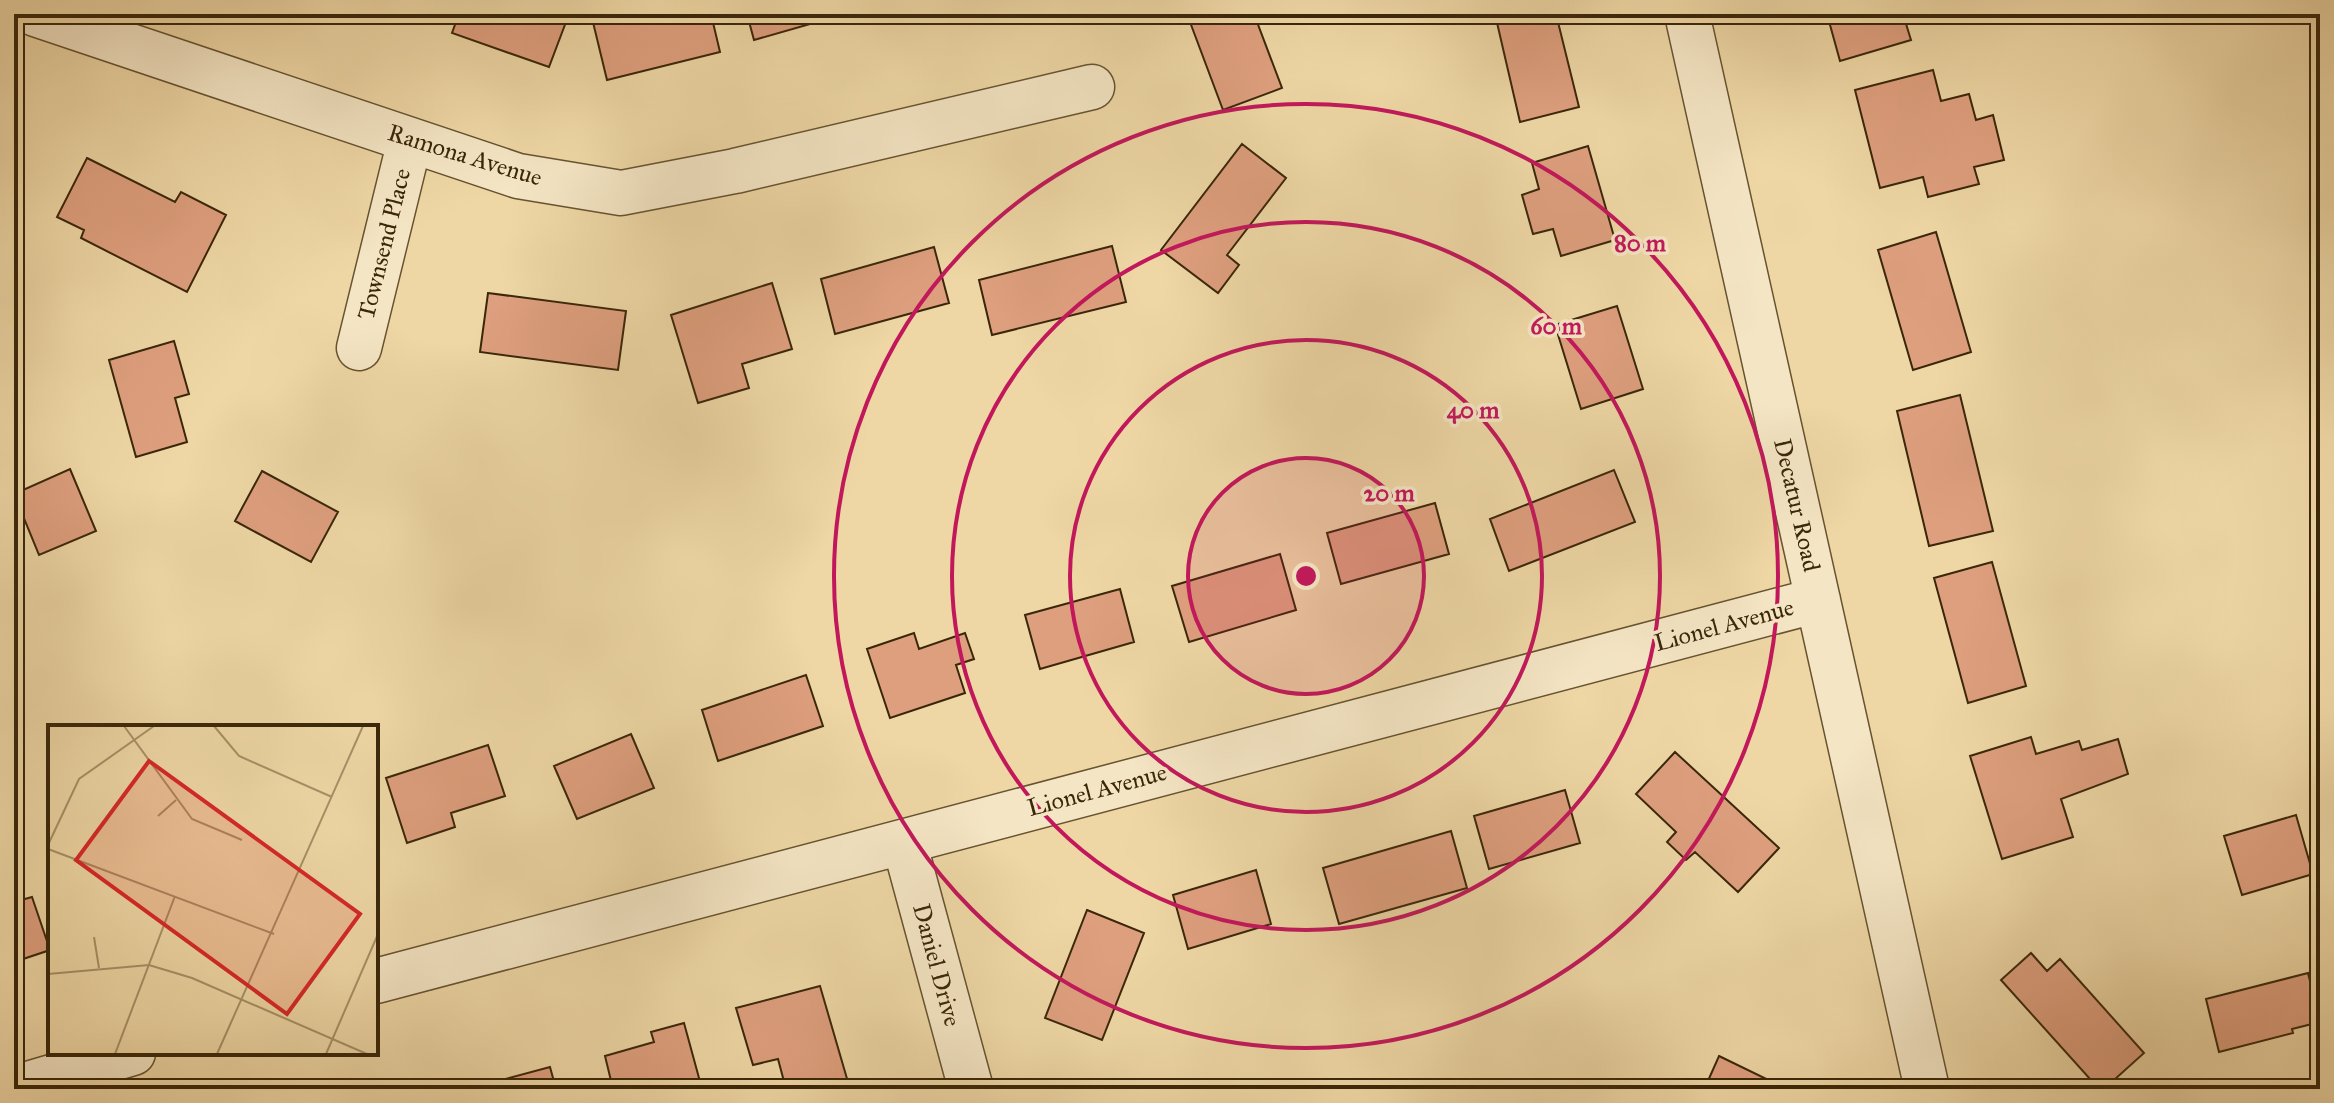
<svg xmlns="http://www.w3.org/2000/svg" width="2334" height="1103" font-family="'IM FELL Great Primer',serif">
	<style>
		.building { fill: #de9f7e; stroke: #3a270a; stroke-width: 2 }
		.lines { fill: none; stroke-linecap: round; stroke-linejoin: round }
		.minor-casing { stroke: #675331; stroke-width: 47 }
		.minor { stroke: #f4e5c4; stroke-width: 44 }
		.ring { fill: none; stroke: #c2185b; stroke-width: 4 }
		.labels { text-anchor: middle; stroke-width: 7; stroke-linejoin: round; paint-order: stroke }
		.street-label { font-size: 24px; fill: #3a270a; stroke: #f4e5c4 }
		.inset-road { fill: none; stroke: #a69167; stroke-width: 2 }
		.view { fill: #d62828; fill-opacity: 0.15; stroke: #d62828; stroke-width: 4 }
		.inset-edge { fill: none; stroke: #3a270a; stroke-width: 4 }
		.centre { fill: #c2185b; stroke: #f4e5c4; stroke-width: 4 }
		.ring-label { font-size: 24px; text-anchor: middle; font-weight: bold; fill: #c2185b; stroke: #f4e5c4; stroke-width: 7; stroke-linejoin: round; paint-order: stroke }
	</style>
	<rect width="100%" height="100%" fill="#eed7a5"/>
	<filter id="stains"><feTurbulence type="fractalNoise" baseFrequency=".0025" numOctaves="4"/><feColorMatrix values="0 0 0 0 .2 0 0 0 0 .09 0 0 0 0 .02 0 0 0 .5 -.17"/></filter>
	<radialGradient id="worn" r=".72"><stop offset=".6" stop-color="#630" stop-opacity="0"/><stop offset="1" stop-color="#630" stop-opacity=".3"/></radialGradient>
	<path class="building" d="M373 14H404L401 23Z
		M459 14H569L549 67 452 33Z
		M591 14H711L720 52 607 80Z
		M747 14H845L754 40Z
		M1187 14H1254L1282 88 1223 110Z
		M1495 14H1556L1579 107 1520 122Z
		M1827 14H1903L1911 40 1840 61Z
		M1933 70 1941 101 1969 94 1976 120 1993 115 2004 160 1974 167 1979 184 1928 197 1923 177 1880 188 1855 90Z
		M1242 144 1286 178 1227 255 1239 265 1218 293 1161 250Z
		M1588 146 1615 240 1561 256 1553 229 1533 234 1522 195 1539 189 1532 163Z
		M87 158 175 202 181 192 226 215 187 292 81 238 84 230 57 217Z
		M1936 232 1971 352 1913 370 1878 250Z
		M1112 246 1126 302 992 335 979 280Z
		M934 247 949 303 835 334 821 279Z
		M772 283 792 349 742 364 749 388 698 403 671 315Z
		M488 293 626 311 618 370 480 352Z
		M1617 306 1643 389 1581 409 1555 325Z
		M174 341 189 394 175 398 187 442 136 457 109 360Z
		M1960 395 1993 531 1929 546 1897 411Z
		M70 469 96 531 39 555 14 494Z
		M1614 470 1635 522 1509 571 1490 519Z
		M262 471 338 512 311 562 235 521Z
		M1435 503 1449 554 1341 584 1327 533Z
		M1280 554 1296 610 1189 642 1172 586Z
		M1992 562 2026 686 1968 703 1934 578Z
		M1120 589 1134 642 1040 669 1025 615Z
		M914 633 919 649 965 633 974 659 956 665 965 693 890 718 867 649Z
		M806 675 823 726 718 761 702 710Z
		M631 734 654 788 577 819 554 766Z
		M2031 737 2036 754 2079 741 2082 750 2118 739 2128 774 2061 799 2073 837 2002 859 1970 756Z
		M488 745 505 796 451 813 455 827 407 843 386 778Z
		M1675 752 1779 848 1738 892 1695 852 1686 860 1667 842 1676 832 1636 794Z
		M1565 790 1580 843 1489 869 1474 816Z
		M2296 815 2313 874 2242 895 2224 836Z
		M1451 831 1467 888 1339 924 1323 868Z
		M1256 870 1271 924 1188 949 1173 895Z
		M32 897 50 950 14 962V902Z
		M1087 910 1144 933 1102 1040 1045 1018Z
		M2031 953 2047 971 2060 959 2144 1053 2104 1089H2099L2001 980Z
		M2308 973 2320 1022 2292 1029 2293 1033 2219 1052 2206 999Z
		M820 986 850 1089H786L778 1059 753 1065 736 1008Z
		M684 1023 702 1089H613L605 1056 654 1042 651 1032Z
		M1719 1056 1787 1089H1720L1707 1083Z
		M550 1067 556 1089H468Z"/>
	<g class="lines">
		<defs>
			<path id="minor" d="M35 14 518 176 621 193 735 171 1092 87
				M1687 14 1927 1089
				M359 348 410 140
				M904 842 971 1089
				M376 981 1818 600
				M14 1088 133 1053"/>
		</defs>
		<use href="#minor" class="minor-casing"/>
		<use href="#minor" class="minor"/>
	</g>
	<circle cx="1306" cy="576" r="118" fill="#c2185b" fill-opacity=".12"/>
	<g class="ring">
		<circle cx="1306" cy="576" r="118"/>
		<circle cx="1306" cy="576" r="236"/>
		<circle cx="1306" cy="576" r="354"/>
		<circle cx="1306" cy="576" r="472"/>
	</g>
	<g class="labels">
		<g class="street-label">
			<text transform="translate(465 155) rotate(17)" y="8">Ramona Avenue</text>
			<text transform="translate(384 244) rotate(-76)" y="8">Townsend Place</text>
			<text transform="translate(1797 505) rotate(77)" y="8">Decatur Road</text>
			<text transform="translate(1724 625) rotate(-15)" y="8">Lionel Avenue</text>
			<text transform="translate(1097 790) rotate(-15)" y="8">Lionel Avenue</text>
			<text transform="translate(937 965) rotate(75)" y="8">Daniel Drive</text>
		</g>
	</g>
	<g transform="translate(48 725)">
		<rect width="330" height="330" fill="#eed7a5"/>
		<path class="inset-road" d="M76 1 144 94 194 115M166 1 191 31 284 72M110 91 128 75M0 120 31 54 106 1M0 124 226 209M46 212 51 243M0 249 101 240 144 253 319 329M67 329 127 171M169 329 315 1M278 329 330 209"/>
		<path class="view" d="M101 36 312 189 239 289 28 135Z"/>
		<rect width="330" height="330" class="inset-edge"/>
	</g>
	<circle cx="1306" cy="576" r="12" class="centre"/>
	<g class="ring-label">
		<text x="1640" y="251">80 m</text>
		<text x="1556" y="334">60 m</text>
		<text x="1473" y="418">40 m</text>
		<text x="1389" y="501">20 m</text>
	</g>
	<rect width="2334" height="1103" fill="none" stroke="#eed7a5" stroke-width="48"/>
	<rect x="16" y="16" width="2302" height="1071" fill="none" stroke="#3a270a" stroke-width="4"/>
	<rect x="24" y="24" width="2286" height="1055" fill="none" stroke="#3a270a" stroke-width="2"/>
	<rect width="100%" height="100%" filter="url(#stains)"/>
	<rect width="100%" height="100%" fill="url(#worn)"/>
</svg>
